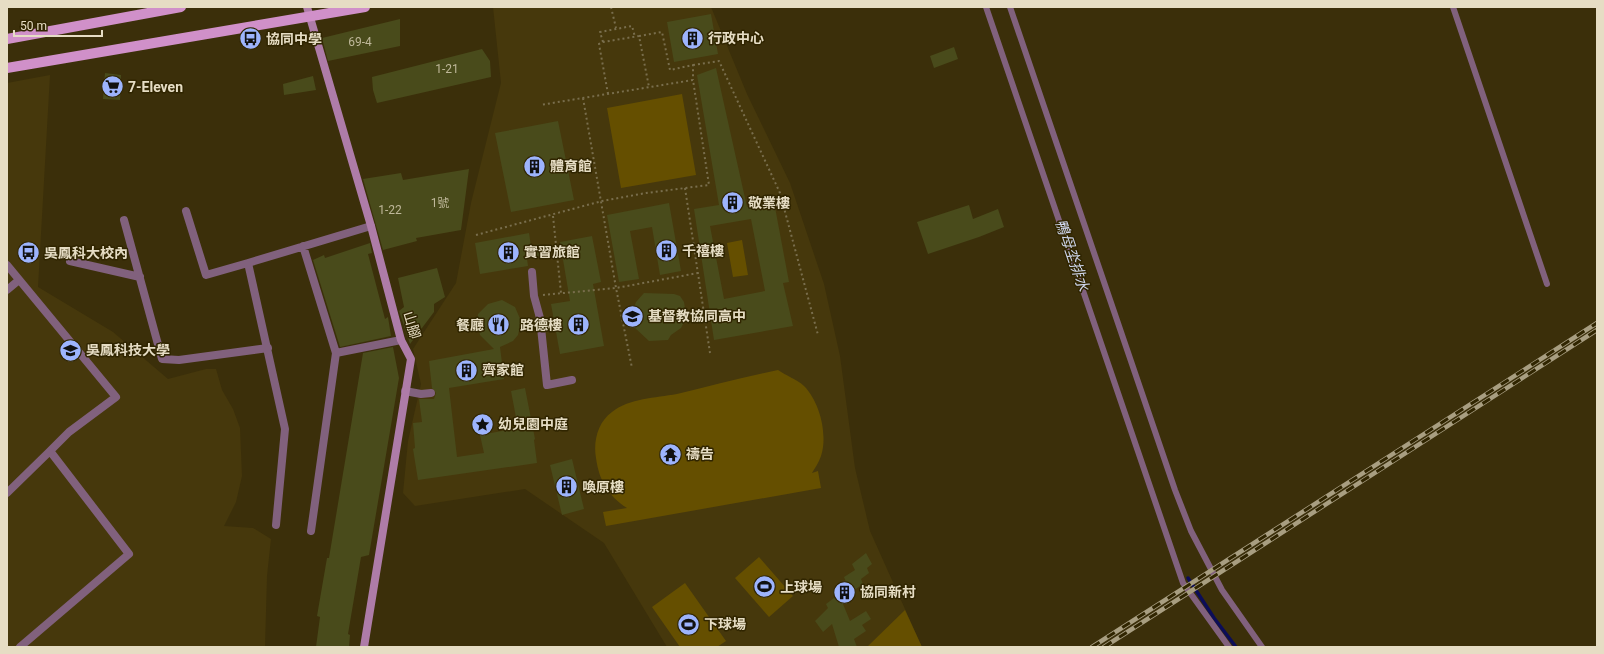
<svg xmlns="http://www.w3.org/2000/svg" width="1604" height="654" font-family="Roboto,'Noto Sans TC',sans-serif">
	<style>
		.built { fill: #46380c }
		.green { fill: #654f00 }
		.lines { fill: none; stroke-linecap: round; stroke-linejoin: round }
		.stream { stroke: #0c0d58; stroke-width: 3.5 }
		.building { fill: #494b1b; fill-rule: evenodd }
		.path { stroke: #796e4d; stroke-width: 2; stroke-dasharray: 2 3; stroke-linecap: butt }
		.lane { stroke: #81617d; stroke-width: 6 }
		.street { stroke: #81617d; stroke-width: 8 }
		.secondary { stroke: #ae7ca8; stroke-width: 8 }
		.primary { stroke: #d090c9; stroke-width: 10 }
		.rail-casing { stroke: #a89e81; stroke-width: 4.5 }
		.rail { stroke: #302500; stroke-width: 3; stroke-dasharray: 9; stroke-linecap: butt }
		.labels { text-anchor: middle; stroke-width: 3; stroke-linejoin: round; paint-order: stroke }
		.number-label { font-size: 12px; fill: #bfb89a }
		.poi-label { font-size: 14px; font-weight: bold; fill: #e6ddc4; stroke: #302500; text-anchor: start }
		.street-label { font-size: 14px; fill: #e6ddc4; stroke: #302500 }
		.water-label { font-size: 15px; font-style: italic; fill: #ced6ec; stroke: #302500 }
	</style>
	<rect width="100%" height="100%" fill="#3b2f0a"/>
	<path class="built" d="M493 7H711L747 94 790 183 824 284 840 356 855 468 870 531 922 647H667L604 543 525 489 415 506 403 493 408 441 421 384 413 349 456 283 471 203 501 83Z
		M50 75 38 287 113 332 168 379 206 369H216L222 390 233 409 240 428 242 476 236 502 224 526 253 528 271 539 267 576 265 647H7V83Z"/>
	<path class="green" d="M682 94 696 175 621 188 607 108Z
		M742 240 748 275 733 277 727 243Z
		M778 370C786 376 797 379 804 386 820 402 828 435 821 456 819 462 815 468 812 473L818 471 821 488 606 526 603 512 627 508C608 496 599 480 596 458 593 441 598 422 612 412 630 398 655 398 677 394 710 386 744 377 778 370Z
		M759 557 793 596 769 617 735 578Z
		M685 583 726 641 717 647H680L652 607Z
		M905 610 922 647H867Z"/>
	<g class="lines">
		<path class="stream" d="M1188 578 1214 618 1236 647"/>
	</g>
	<path class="building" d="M711 14 718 54 674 62 667 22Z
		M400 19V46L328 61 322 38Z
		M954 47 958 59 934 68 930 56Z
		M482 49 490 61 491 77 377 103 373 90 372 77Z
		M716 68 747 207 774 202 789 282 783 283 793 326 714 340 694 209 719 205 697 75ZM751 219 765 291 724 299 710 226Z
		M105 73 121 75 120 100 103 99Z
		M313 76 316 90 284 95 283 84Z
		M558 121 574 200 511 212 495 133Z
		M469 169 461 230 416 238 417 241 383 250 363 179 401 173 403 180Z
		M669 203 681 271 660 275 652 227 630 231 639 279 619 282 607 215Z
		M969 205 973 219 998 209 1004 227 979 237 928 254 917 222Z
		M529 233 531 246 540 244 542 256 527 259 528 266 480 274 475 243Z
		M592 236 601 282 593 284 604 346 560 354 551 304 570 301 560 242Z
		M370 243 372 253 368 254 385 319 388 317 391 336 340 347 313 260 324 255 325 258Z
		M437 268 445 297 434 304V312L410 344 399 311 404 307 398 278Z
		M644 293 674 294 680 296 684 302 686 315 684 322 681 328 671 335 668 340 649 341 634 327 632 315 634 307 636 302Z
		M502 300 515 307 521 321 518 335 513 341 500 347 504 379 449 388 457 457 484 453 480 435 518 428 511 391 525 388 535 439 534 440 537 463 418 480 413 449 415 448 413 423 422 422 419 399H434L436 393 432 388 429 361 494 349 480 335 477 321 478 314 488 304Z
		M393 347 399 378 369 555 361 557 348 634 350 635 349 647H316L320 617 317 616 327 558H329L363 353Z
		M572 459 584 509 562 515 550 465Z
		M866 553 872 564 867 568 869 573 861 579 863 584 850 593 853 595 843 604 850 621 866 611 871 619 862 625 866 631 854 639 857 647H839L832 624 823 632 815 621 828 608 826 604 838 595 835 590 846 582 844 577 855 570 852 564Z"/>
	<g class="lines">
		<path class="path" d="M611 7 616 28
			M639 36 662 32 670 70 693 65V80
			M603 42 600 32 632 26 635 37
			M693 65 719 61 780 193 818 335
			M608 94 599 44 603 42 639 36 649 87
			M583 98 616 288 632 368
			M685 188 710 353
			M553 216 561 293
			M476 235 602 201 646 193 709 185 693 80 540 105
			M543 295 616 288 698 273"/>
		<path class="lane" d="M986 7 1183 583 1229 647
			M1010 7 1175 490 1191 531 1222 590 1262 647
			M1453 7 1547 284"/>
		<path class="street" d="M186 211 206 275 248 263
			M124 220 162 359 179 360 268 348
			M303 246 336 353 311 531
			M70 261 140 277
			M7 265 116 397 69 432 50 451 129 554 20 647
			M532 272 534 296 540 318 547 385 572 380
			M7 290 19 280
			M336 353 401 340
			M405 391 421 394 431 393
			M7 493 50 451
			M276 525 285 429 248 263 371 226"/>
		<path class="secondary" d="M307 7 371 226 401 340 411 359 364 647"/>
		<path class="primary" d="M7 39 181 7
			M7 68 365 7"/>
		<defs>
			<path id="rail" d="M1092 647 1597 323
				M1104 647 1597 330"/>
		</defs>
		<use href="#rail" class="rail-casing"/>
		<use href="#rail" class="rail"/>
	</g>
	<defs>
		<symbol id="building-disc" viewBox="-11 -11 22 22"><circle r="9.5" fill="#9db4fd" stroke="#302500"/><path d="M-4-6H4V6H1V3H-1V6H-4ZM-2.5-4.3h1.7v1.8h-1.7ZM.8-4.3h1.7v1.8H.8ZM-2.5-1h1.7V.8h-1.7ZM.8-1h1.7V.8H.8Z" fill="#111"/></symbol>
		<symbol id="bus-disc" viewBox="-11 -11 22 22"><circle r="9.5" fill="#9db4fd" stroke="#302500"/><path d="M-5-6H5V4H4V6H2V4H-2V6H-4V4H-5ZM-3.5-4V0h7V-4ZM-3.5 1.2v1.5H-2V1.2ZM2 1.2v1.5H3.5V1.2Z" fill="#111"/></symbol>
		<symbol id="supermarket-disc" viewBox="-11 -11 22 22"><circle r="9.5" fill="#9db4fd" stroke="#302500"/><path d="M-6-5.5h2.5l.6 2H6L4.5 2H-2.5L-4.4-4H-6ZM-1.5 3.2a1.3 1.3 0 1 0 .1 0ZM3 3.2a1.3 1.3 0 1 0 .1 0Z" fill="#111"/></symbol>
		<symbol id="school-disc" viewBox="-11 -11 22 22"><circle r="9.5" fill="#9db4fd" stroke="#302500"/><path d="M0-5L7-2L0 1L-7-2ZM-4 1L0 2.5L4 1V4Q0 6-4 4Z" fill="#111"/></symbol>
		<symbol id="restaurant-disc" viewBox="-11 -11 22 22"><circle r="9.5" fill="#9db4fd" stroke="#302500"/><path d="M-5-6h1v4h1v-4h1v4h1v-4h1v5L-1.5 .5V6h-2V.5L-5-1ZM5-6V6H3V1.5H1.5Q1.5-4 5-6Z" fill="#111"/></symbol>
		<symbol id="university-disc" viewBox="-11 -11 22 22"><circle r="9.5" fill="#9db4fd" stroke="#302500"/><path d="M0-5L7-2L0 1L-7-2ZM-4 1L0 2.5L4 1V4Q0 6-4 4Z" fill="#111"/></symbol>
		<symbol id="sight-disc" viewBox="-11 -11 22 22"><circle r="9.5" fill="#9db4fd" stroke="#302500"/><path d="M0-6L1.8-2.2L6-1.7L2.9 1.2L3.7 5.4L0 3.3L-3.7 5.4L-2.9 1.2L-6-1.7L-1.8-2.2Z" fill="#111"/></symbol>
		<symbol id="temple-disc" viewBox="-11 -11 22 22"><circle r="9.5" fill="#9db4fd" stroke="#302500"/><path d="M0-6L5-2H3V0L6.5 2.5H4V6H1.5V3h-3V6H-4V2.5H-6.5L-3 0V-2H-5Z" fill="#111"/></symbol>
		<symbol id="stadium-disc" viewBox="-11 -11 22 22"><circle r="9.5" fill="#9db4fd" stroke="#302500"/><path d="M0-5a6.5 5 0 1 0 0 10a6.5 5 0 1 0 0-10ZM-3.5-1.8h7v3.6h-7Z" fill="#111"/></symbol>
	</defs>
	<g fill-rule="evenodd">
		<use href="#building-disc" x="680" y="26" width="25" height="25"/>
		<use href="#bus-disc" x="238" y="26" width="25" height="25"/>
		<use href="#supermarket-disc" x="100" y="74" width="25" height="25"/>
		<use href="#building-disc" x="522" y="154" width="25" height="25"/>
		<use href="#building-disc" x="720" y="190" width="25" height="25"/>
		<use href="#building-disc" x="654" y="238" width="25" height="25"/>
		<use href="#building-disc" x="496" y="240" width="25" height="25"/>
		<use href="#bus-disc" x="16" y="240" width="25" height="25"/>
		<use href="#school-disc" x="620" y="304" width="25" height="25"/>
		<use href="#restaurant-disc" x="486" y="312" width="25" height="25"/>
		<use href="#building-disc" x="566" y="312" width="25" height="25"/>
		<use href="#university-disc" x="58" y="338" width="25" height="25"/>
		<use href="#building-disc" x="454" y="358" width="25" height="25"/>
		<use href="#sight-disc" x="470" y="412" width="25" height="25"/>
		<use href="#temple-disc" x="658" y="442" width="25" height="25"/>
		<use href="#building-disc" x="554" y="474" width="25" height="25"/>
		<use href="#stadium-disc" x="752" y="574" width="25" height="25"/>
		<use href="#building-disc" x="832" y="580" width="25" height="25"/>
		<use href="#stadium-disc" x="676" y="612" width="25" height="25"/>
	</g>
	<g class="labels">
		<g class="number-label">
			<text x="360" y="46">69-4</text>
			<text x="447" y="73">1-21</text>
			<text x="440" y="207">1號</text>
			<text x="390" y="214">1-22</text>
		</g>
		<g class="poi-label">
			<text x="708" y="43">行政中心</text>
			<text x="266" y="44">協同中學</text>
			<text x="128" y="92">7-Eleven</text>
			<text x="550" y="171">體育館</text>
			<text x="748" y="208">敬業樓</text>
			<text x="682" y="256">千禧樓</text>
			<text x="524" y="257">實習旅館</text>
			<text x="44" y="258">吳鳳科大校內</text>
			<text x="648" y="321">基督教協同高中</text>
			<text x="484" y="330" text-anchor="end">餐廳</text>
			<text x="562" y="330" text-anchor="end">路德樓</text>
			<text x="86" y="355">吳鳳科技大學</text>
			<text x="482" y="375">齊家館</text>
			<text x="498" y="429">幼兒園中庭</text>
			<text x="686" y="459">禱告</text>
			<text x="582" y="492">喚原樓</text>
			<text x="780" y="592">上球場</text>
			<text x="860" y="597">協同新村</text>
			<text x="704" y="629">下球場</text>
		</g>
		<g class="street-label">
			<text transform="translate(412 325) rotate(73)" y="5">山腳</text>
		</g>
		<g class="water-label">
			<text transform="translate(1072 255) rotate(71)" y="5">鴨母坔排水</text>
		</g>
	</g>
	<rect width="1604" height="654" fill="none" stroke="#e6ddc4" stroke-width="16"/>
	<path d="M14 30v6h88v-6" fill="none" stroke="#e6ddc4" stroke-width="2"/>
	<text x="20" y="30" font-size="12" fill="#e6ddc4" stroke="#302500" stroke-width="3" paint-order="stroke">50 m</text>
</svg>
